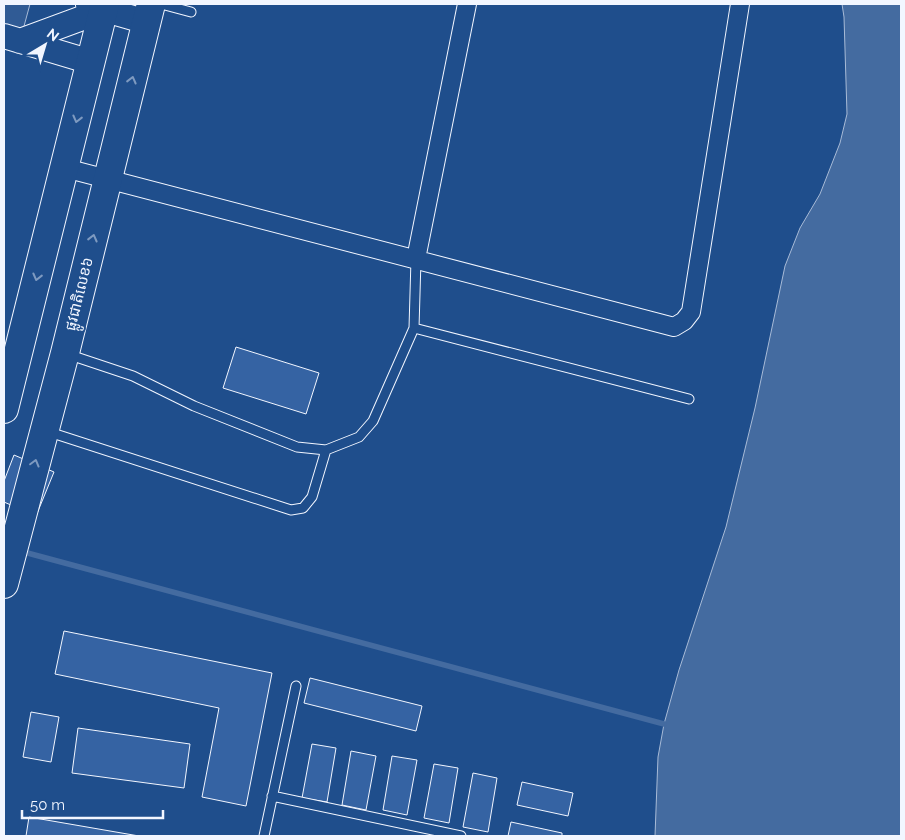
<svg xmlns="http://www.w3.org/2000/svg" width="905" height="840" font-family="Raleway,'Noto Sans Khmer',sans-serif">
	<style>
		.built { fill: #305b95; stroke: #a8bbd7 }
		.water { fill: #446ba0; stroke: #a8bbd7 }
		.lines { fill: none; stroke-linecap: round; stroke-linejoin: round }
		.stream { stroke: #446ba0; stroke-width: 5.5 }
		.building { fill: #3563a3; stroke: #f2f6ff }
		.lane-casing { stroke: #f2f6ff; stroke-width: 11 }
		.street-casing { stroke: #f2f6ff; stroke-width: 20 }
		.secondary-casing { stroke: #f2f6ff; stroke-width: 26 }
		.highway-casing { stroke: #f2f6ff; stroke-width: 30 }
		.lane { stroke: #1f4e8c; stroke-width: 9 }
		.street { stroke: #1f4e8c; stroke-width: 18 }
		.secondary { stroke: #1f4e8c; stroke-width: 24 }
		.highway { stroke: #1f4e8c; stroke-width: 28 }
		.oneway { stroke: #7e9ac0 }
		.labels { text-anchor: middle; stroke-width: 4; stroke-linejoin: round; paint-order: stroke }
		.street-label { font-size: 15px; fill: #f2f6ff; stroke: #1f4e8c }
	</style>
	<rect width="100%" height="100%" fill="#1f4e8c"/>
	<path class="built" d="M4 4H30L20 41 4 36Z"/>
	<path class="water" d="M842 4H901V836H655L658 757 664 724 679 670 726 527 755 408 785 266 800 228 820 194 840 143 847 114 844 17Z"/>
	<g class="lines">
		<path class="stream" d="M20 551 664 724"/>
	</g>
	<path class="building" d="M236 347 319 373 306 414 223 388Z
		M14 455 54 472 36 516 4 502V481Z
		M64 631 272 673 246 806 202 797 219 708 55 674Z
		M310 678 422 706 416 731 304 703Z
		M31 712 59 717 51 762 23 757Z
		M78 728 190 744 184 788 72 773Z
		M312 744 336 748 327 802 302 798Z
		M351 751 376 756 366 810 342 805Z
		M392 756 417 760 407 815 383 810Z
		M434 764 458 768 449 823 424 818Z
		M473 773 497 778 488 832 463 827Z
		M522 782 573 793 568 816 517 805Z
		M29 817 139 836H26Z
		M511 822 562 833V836H508Z"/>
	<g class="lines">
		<defs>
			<path id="lane" d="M161 4 191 12
				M414 328 689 399
				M67 354 133 376 194 406 297 447 326 450 359 437 373 421 414 328 416 259
				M46 431 291 510 303 508 312 497 326 450
				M272 796 461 836
				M264 836 296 686"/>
			<path id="street" d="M65 168 674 327 684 321 691 312 740 4
				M416 259 467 4"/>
			<path id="secondary" d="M88 5 147 22
				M4 36 91 62
				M20 41 104 10"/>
			<path id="highway" d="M4 409 105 4
				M4 584 65 353 151 4"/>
		</defs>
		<use href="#lane" class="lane-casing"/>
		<use href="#street" class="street-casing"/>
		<use href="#secondary" class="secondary-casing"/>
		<use href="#highway" class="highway-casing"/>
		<use href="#lane" class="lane"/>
		<use href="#street" class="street"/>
		<use href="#secondary" class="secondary"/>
		<use href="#highway" class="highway"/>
	</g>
	<defs><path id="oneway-chevron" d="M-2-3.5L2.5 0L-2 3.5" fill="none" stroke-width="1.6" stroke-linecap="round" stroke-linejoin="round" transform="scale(1.25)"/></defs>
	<g class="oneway">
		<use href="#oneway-chevron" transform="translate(132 80) rotate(-76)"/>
		<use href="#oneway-chevron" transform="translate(77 119) rotate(104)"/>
		<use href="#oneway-chevron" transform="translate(93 238) rotate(-76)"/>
		<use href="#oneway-chevron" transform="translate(37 277) rotate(104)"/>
		<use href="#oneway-chevron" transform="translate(35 463) rotate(-75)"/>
	</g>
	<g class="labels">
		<g class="street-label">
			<text transform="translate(79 294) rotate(-76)" y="5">ផ្លូវជាតិលេខ៦</text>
		</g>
	</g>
	<rect width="905" height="840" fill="none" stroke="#f2f6ff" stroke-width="10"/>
	<g transform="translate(45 45) rotate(38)" stroke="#1f4e8c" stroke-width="4" paint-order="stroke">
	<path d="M0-4L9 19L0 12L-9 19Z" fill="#f2f6ff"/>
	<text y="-8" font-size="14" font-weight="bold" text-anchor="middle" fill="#f2f6ff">N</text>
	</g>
	<path d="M22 810v8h141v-8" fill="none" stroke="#f2f6ff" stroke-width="2.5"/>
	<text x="30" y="810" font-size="15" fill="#f2f6ff" stroke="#1f4e8c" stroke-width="4" paint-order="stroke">50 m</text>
</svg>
